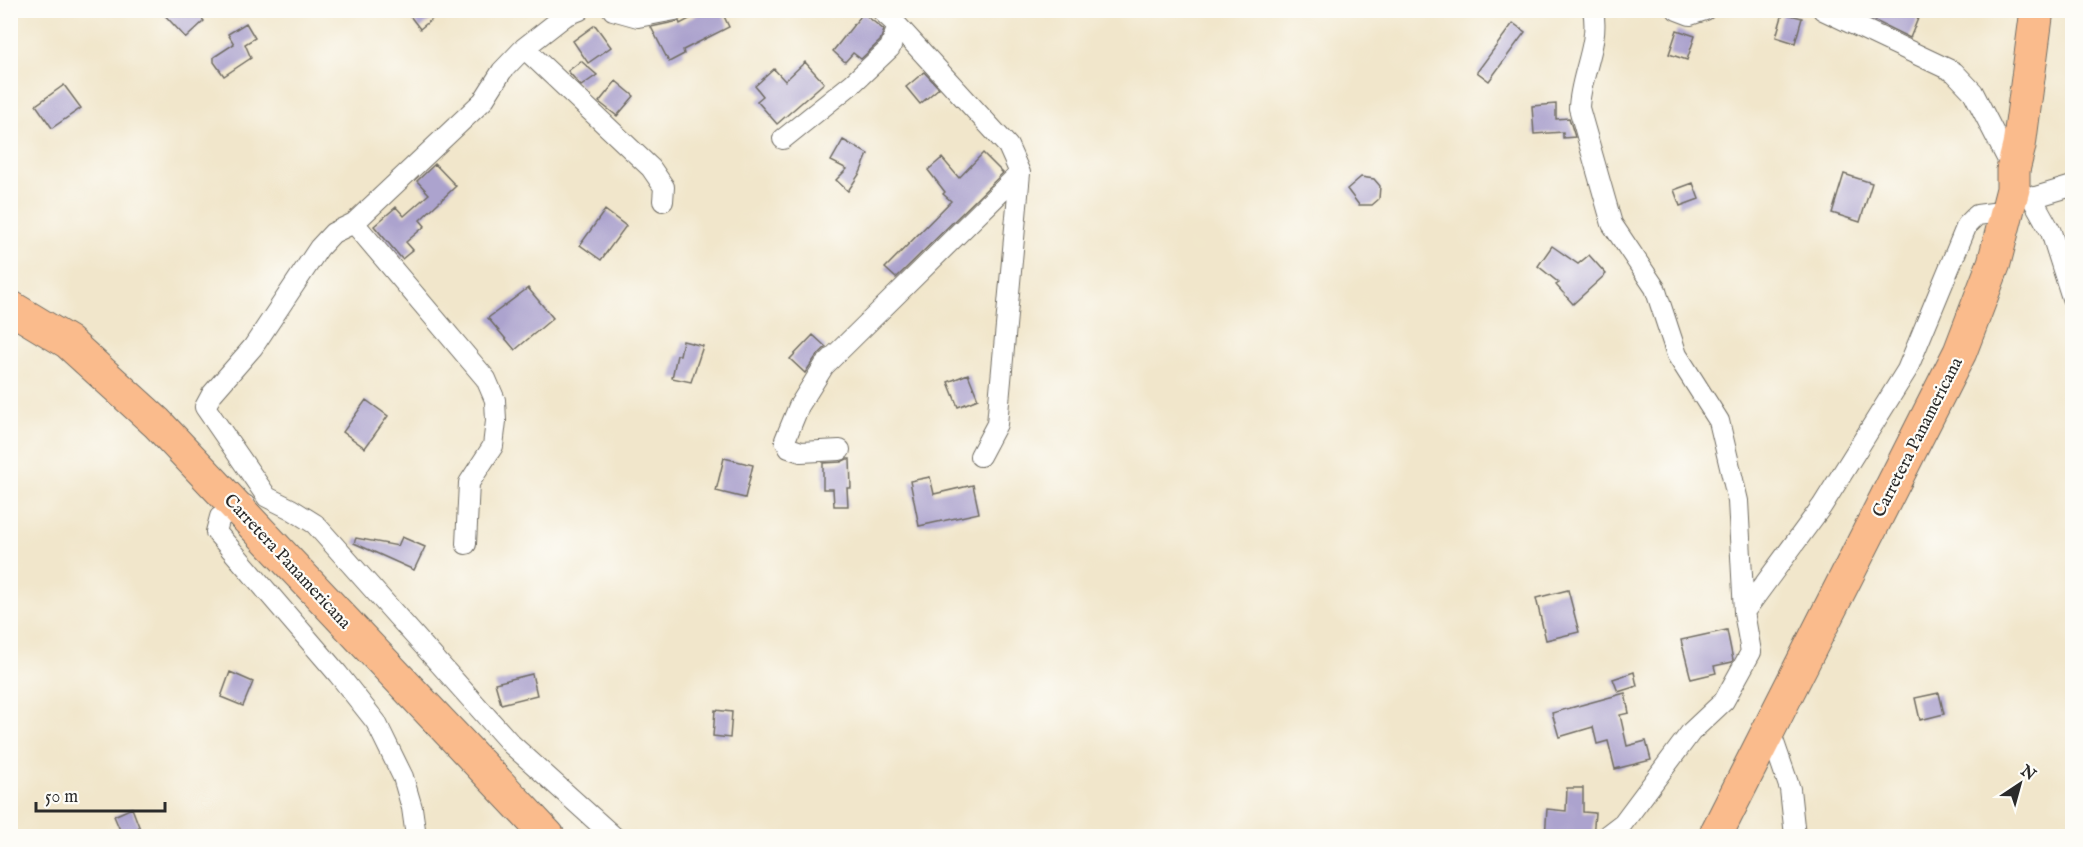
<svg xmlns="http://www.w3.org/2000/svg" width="2083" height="847" font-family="'IM FELL English',serif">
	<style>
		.building { fill: #aca3ce }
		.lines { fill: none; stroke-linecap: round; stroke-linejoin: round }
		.minor-casing { stroke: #706c63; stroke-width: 22 }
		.trunk-casing { stroke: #706c63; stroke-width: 35 }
		.minor { stroke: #fff; stroke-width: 20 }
		.trunk { stroke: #fabb8c; stroke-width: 33 }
		.labels { text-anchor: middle; stroke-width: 4.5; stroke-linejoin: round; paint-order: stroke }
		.street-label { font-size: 18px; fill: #2b2b2b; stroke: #fdfcf7 }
	</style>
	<rect width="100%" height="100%" fill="#fdfcf7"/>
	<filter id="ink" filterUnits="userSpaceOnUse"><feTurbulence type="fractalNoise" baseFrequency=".0167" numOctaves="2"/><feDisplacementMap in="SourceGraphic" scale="12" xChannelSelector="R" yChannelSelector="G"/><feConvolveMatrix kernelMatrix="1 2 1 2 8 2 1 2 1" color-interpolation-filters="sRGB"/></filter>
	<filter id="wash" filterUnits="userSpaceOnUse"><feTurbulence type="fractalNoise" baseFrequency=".008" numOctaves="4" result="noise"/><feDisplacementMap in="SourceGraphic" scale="24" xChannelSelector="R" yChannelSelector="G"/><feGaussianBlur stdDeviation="1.35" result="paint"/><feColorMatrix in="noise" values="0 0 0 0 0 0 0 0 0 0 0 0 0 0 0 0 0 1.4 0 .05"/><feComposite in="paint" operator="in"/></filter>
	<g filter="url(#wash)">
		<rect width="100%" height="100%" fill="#f1e6cb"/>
		<g id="blocks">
			<path class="building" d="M160 10H194L204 21 186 38Z
				M417 10H443L420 29 410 16Z
				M706 10H721L729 27 683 50 684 54 669 62 651 27 679 21 680 24Z
				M1865 10H1907L1919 16 1910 38 1863 15Z
				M863 13 884 30 880 41 861 59 853 53 845 62 833 51Z
				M1783 13 1802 18 1795 43 1776 37Z
				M246 23 255 38 245 44 251 58 224 76 214 62V57L234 44 228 34Z
				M1513 23 1525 32 1489 81 1477 72Z
				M595 25 611 47 588 63 573 41Z
				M1677 30 1695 36 1687 60 1669 54Z
				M581 61 597 75 581 86 568 71Z
				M805 62 824 83 777 124 757 101 763 96 755 86 774 69 785 81Z
				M924 72 939 88 920 104 906 87Z
				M616 81 634 96 617 116 599 102Z
				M64 85 81 108 52 128 36 105Z
				M1556 104V119L1569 118 1575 137 1563 138V132L1534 134 1532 106Z
				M843 140 868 154 860 173 848 191 836 180 847 169 831 161Z
				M983 153 1003 173 896 278 885 268 951 201 943 194 945 192 928 170 942 158 959 178Z
				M435 164 456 186 420 220 425 226 406 242 413 250 402 259 374 226 396 207 404 216 429 194 417 181Z
				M1844 174 1872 183 1860 222 1832 213Z
				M1361 177 1374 179 1380 186 1379 199 1372 205H1359L1347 189Z
				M1693 183 1699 199 1680 206 1674 190Z
				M605 210 626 226 601 260 580 245Z
				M1552 246 1578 264 1589 255 1606 274 1573 304 1556 285 1559 283 1538 266Z
				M528 288 553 318 515 350 488 318Z
				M813 335 826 347 815 358 805 373 790 359Z
				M683 341 703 346 691 382 672 378 677 355H680Z
				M968 374 978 399 958 407 948 382Z
				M366 400 388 416 365 448 343 432Z
				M724 458 753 465 745 498 716 491Z
				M847 459H850L851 488H847L848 506H834L833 489H823V463L841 462Z
				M930 477 934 494 973 485 979 513 919 526 910 481Z
				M402 537 425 547 414 570 354 543 356 538 398 546Z
				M1568 590 1579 632 1546 640 1536 598Z
				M1727 630 1733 660 1732 662 1714 666 1716 673 1691 679 1681 640Z
				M230 672 253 682 243 706 221 697Z
				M1634 672 1637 686 1618 692 1613 679Z
				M532 674 537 695 501 704 495 683Z
				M1625 693 1629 713 1620 715 1627 746 1646 741 1651 760 1615 769 1608 741 1597 744 1593 727 1559 737 1552 713Z
				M1939 693 1944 714 1920 720 1915 698Z
				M715 710 732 712 730 738 713 736Z
				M1567 788H1583V812L1595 813 1593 837H1545L1547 809 1566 811Z
				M132 808 143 837H123L114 816Z"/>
		</g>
	</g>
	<g filter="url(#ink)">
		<use href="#blocks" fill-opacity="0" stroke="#706c63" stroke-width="1.5"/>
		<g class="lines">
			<defs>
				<path id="minor" d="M580 10 565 16 524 48 502 71 483 101 354 223 333 233 319 248 253 347 212 394 205 407 267 497 291 509 315 524 511 744 613 836
					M613 10 638 17 675 10
					M881 10 898 26 1008 146 1020 173 997 424 980 456
					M1593 10C1600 44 1580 75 1579 108L1612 224 1655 288 1677 355 1719 421 1738 501 1744 612 1751 652 1724 701 1691 732 1623 823 1606 836
					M1677 10 1690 15 1705 10
					M1823 10 1954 72 1973 92 2013 170
					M524 48 651 168 664 187 663 201
					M783 139 853 83 890 48 898 26
					M2013 189 2032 198 2051 232 2072 298
					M2032 198 2072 186
					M354 223 486 379 495 400 496 421 493 446 469 483 466 544
					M840 450 801 452 789 448 785 440 799 406 824 366 1020 173
					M245 505 220 517 216 532 338 674 376 722 403 777 412 808 416 836
					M1744 612 1822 506 1907 370 1967 225 1977 215 2008 211
					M1769 728 1790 789 1795 836"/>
				<path id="trunk" d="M10 307 68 342 157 423 548 836
					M1715 836 1960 352 1994 263 2013 189V170L2019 146 2037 10"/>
			</defs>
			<use href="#minor" class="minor-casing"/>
			<use href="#trunk" class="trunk-casing"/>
			<use href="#minor" class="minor"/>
			<use href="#trunk" class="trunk"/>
		</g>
	</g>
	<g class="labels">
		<g class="street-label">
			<text transform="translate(1917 437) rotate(-63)" y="6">Carretera Panamericana</text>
			<text transform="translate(288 561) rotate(47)" y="6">Carretera Panamericana</text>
		</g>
	</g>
	<rect width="2083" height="847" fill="none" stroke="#fdfcf7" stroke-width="36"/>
	<g transform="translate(2020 784) rotate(36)" stroke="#fdfcf7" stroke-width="4.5" paint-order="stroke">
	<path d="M0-4.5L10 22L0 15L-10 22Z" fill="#2b2b2b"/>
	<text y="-9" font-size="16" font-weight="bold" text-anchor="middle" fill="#2b2b2b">N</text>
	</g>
	<path d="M36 802v9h129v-9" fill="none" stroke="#2b2b2b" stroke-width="3"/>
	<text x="45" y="802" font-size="18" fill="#2b2b2b" stroke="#fdfcf7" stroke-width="4.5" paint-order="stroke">50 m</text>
</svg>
